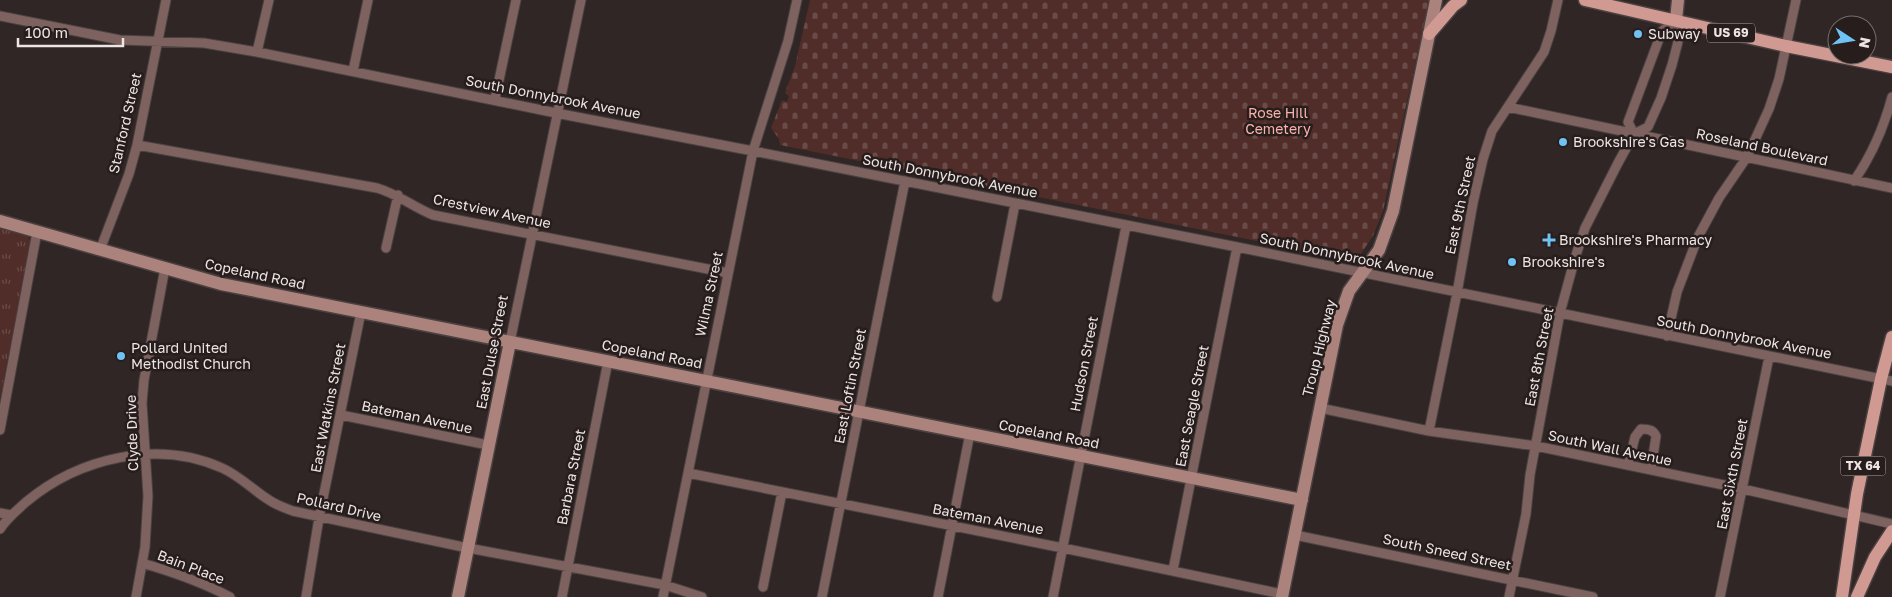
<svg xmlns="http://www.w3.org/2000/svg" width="1892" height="597" font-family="'Golos Text',sans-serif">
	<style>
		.cemetery { fill: url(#cemetery-stones) }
		.park { fill: url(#park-tufts) }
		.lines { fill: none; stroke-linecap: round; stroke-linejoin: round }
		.street-casing { stroke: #4a4140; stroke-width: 11 }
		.secondary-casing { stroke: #4a4140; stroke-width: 15 }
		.primary-casing { stroke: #4a4140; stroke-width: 15 }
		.street { stroke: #7d625f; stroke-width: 9 }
		.secondary { stroke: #ac827d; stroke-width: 12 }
		.primary { stroke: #d09a93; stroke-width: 12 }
		.poi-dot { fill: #6fc2f4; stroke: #261d1c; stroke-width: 2 }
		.labels { text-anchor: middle; stroke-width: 5; stroke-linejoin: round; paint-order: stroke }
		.shield { fill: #261d1c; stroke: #b1a9a8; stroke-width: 1 }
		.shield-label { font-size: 12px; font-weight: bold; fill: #ece5e4 }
		.poi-label { font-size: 14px; fill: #ece5e4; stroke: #261d1c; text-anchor: start }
		.street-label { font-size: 14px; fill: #ece5e4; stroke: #261d1c }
		.park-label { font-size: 14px; fill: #fab2aa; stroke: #261d1c }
	</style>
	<defs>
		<pattern id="cemetery-stones" width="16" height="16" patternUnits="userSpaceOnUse" patternTransform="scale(1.25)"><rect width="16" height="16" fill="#512d29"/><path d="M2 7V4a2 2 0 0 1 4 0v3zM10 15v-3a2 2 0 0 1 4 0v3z" fill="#6a4b48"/></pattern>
		<pattern id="park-tufts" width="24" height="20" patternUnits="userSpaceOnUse" patternTransform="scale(1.25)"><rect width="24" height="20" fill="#512d29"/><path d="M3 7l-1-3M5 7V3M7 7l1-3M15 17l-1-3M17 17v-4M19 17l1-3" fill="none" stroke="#6a4b48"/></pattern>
	</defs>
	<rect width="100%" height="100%" fill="#302625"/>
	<path class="cemetery" d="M810 0H1429L1383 211 1373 236 1356 261 780 145 779 139 771 128 782 100 787 102 789 96 785 93 795 66Z"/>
	<path class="park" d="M0 228 26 234 31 241 0 398Z"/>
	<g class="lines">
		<defs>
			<path id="street" d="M0 16 120 40 204 43 257 52 556 113 753 151 1237 247 1892 381
				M257 52 269 0
				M353 71 368 0
				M495 99 516 0
				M1508 107 1892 188
				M137 145 377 188C398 194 413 207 433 215L728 273
				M1854 181C1872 155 1884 127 1892 97
				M386 248 398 195
				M100 250 129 174 137 145 166 0
				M997 297 1015 204
				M1667 336 1677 292 1698 237 1719 198 1747 157 1769 109 1779 79 1796 0
				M510 342 581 0
				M1320 408 1429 431 1536 446 1743 489 1892 524
				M341 415 488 445
				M0 430 37 232
				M1429 431 1457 293 1473 203 1483 159 1492 131 1544 52 1551 31 1558 0
				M1628 465 1635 437 1641 429C1649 429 1653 430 1656 436L1651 470
				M688 473 1063 548 1282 594
				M0 513 11 515
				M0 529C7 518 16 511 26 502 79 458 157 439 222 468 240 476 253 490 269 500 276 505 285 508 293 511L468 548 665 585 702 597
				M1295 535 1593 597
				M142 563C173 572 202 582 230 597
				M1173 570 1237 247
				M763 587 782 492
				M136 597 145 547 148 496 142 403 144 380 165 268
				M306 597 319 518 361 312
				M562 597 608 361
				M663 597 753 151 788 41 797 0
				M822 597 905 181
				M938 597 970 433
				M1053 597 1126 226
				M1509 597 1526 514 1530 475 1560 313 1575 258 1585 228 1618 163 1634 134 1648 127 1661 98 1672 65 1680 34 1676 20 1662 31 1628 122 1634 134
				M1720 597 1769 357"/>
			<path id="secondary" d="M1676 20 1678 0
				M0 221 221 284 1302 500
				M458 597 510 342
				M1282 597 1337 325 1349 291 1379 250 1393 211 1436 0"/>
			<path id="primary" d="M1585 0 1786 46 1892 67
				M1429 34 1453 6 1461 0
				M1842 597 1857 494 1881 379 1892 337
				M1857 597 1875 557 1892 531"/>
		</defs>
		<use href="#street" class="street-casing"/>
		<use href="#secondary" class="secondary-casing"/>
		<use href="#primary" class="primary-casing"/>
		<use href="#street" class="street"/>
		<use href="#secondary" class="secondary"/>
		<use href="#primary" class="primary"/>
	</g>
	<g class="poi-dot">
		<circle cx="1638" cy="34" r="5"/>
		<circle cx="1563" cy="142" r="5"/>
		<path d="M1546.5 232.5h5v5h5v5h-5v5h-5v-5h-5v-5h5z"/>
		<circle cx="1512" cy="262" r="5"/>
		<circle cx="121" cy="356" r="5"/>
	</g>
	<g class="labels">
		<g class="shield">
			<rect x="1707" y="23.5" width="48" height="19" rx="4"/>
			<rect x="1840.5" y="456.5" width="45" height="19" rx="4"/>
		</g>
		<g class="shield-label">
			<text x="1731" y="37">US 69</text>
			<text x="1863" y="470">TX 64</text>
		</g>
		<g class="poi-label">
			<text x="1648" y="39">Subway</text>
			<text x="1573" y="147">Brookshire's Gas</text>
			<text x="1559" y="245">Brookshire's Pharmacy</text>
			<text x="1522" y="267">Brookshire's</text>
			<text x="131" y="353">Pollard United<tspan x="131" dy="16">Methodist Church</tspan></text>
		</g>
		<g class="street-label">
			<text transform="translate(553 97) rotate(11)" y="5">South Donnybrook Avenue</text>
			<text transform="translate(125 123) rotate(-77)" y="5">Stanford Street</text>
			<text transform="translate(1762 147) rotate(12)" y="5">Roseland Boulevard</text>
			<text transform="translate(950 176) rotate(11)" y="5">South Donnybrook Avenue</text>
			<text transform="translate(1460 205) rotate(-78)" y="5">East 9th Street</text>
			<text transform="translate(492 211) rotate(12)" y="5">Crestview Avenue</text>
			<text transform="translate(1347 256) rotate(12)" y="5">South Donnybrook Avenue</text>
			<text transform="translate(255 274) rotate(12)" y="5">Copeland Road</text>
			<text transform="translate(709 294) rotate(-78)" y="5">Wilma Street</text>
			<text transform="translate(1744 337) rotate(11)" y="5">South Donnybrook Avenue</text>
			<text transform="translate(1319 348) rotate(-76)" y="5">Troup Highway</text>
			<text transform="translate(492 352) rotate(-79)" y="5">East Dulse Street</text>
			<text transform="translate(652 354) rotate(11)" y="5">Copeland Road</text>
			<text transform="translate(1539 357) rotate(-79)" y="5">East 8th Street</text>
			<text transform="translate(1084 364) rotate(-79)" y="5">Hudson Street</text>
			<text transform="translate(850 386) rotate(-79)" y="5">East Loftin Street</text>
			<text transform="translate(1192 406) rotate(-79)" y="5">East Seagle Street</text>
			<text transform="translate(328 408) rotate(-79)" y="5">East Watkins Street</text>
			<text transform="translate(417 417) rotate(12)" y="5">Bateman Avenue</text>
			<text transform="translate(132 433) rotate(-92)" y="5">Clyde Drive</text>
			<text transform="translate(1049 434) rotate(11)" y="5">Copeland Road</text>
			<text transform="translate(1610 448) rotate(12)" y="5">South Wall Avenue</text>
			<text transform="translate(1732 474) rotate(-79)" y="5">East Sixth Street</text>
			<text transform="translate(571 477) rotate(-79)" y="5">Barbara Street</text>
			<text transform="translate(339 507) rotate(13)" y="5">Pollard Drive</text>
			<text transform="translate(988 519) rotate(11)" y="5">Bateman Avenue</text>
			<text transform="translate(1447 552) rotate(12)" y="5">South Sneed Street</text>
			<text transform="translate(191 567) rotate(21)" y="5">Bain Place</text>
		</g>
		<g class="park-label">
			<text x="1278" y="118">Rose Hill<tspan x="1278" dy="16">Cemetery</tspan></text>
		</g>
	</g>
	<g transform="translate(1852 40) rotate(102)"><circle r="24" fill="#261d1c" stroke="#756d6c"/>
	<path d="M0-4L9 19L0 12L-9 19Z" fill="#6fc2f4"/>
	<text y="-8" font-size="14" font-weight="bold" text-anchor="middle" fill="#ece5e4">N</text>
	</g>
	<path d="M18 38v8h105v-8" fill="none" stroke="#ece5e4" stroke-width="2.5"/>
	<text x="25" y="38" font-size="15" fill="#ece5e4" stroke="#261d1c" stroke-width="4" paint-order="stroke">100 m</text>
</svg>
